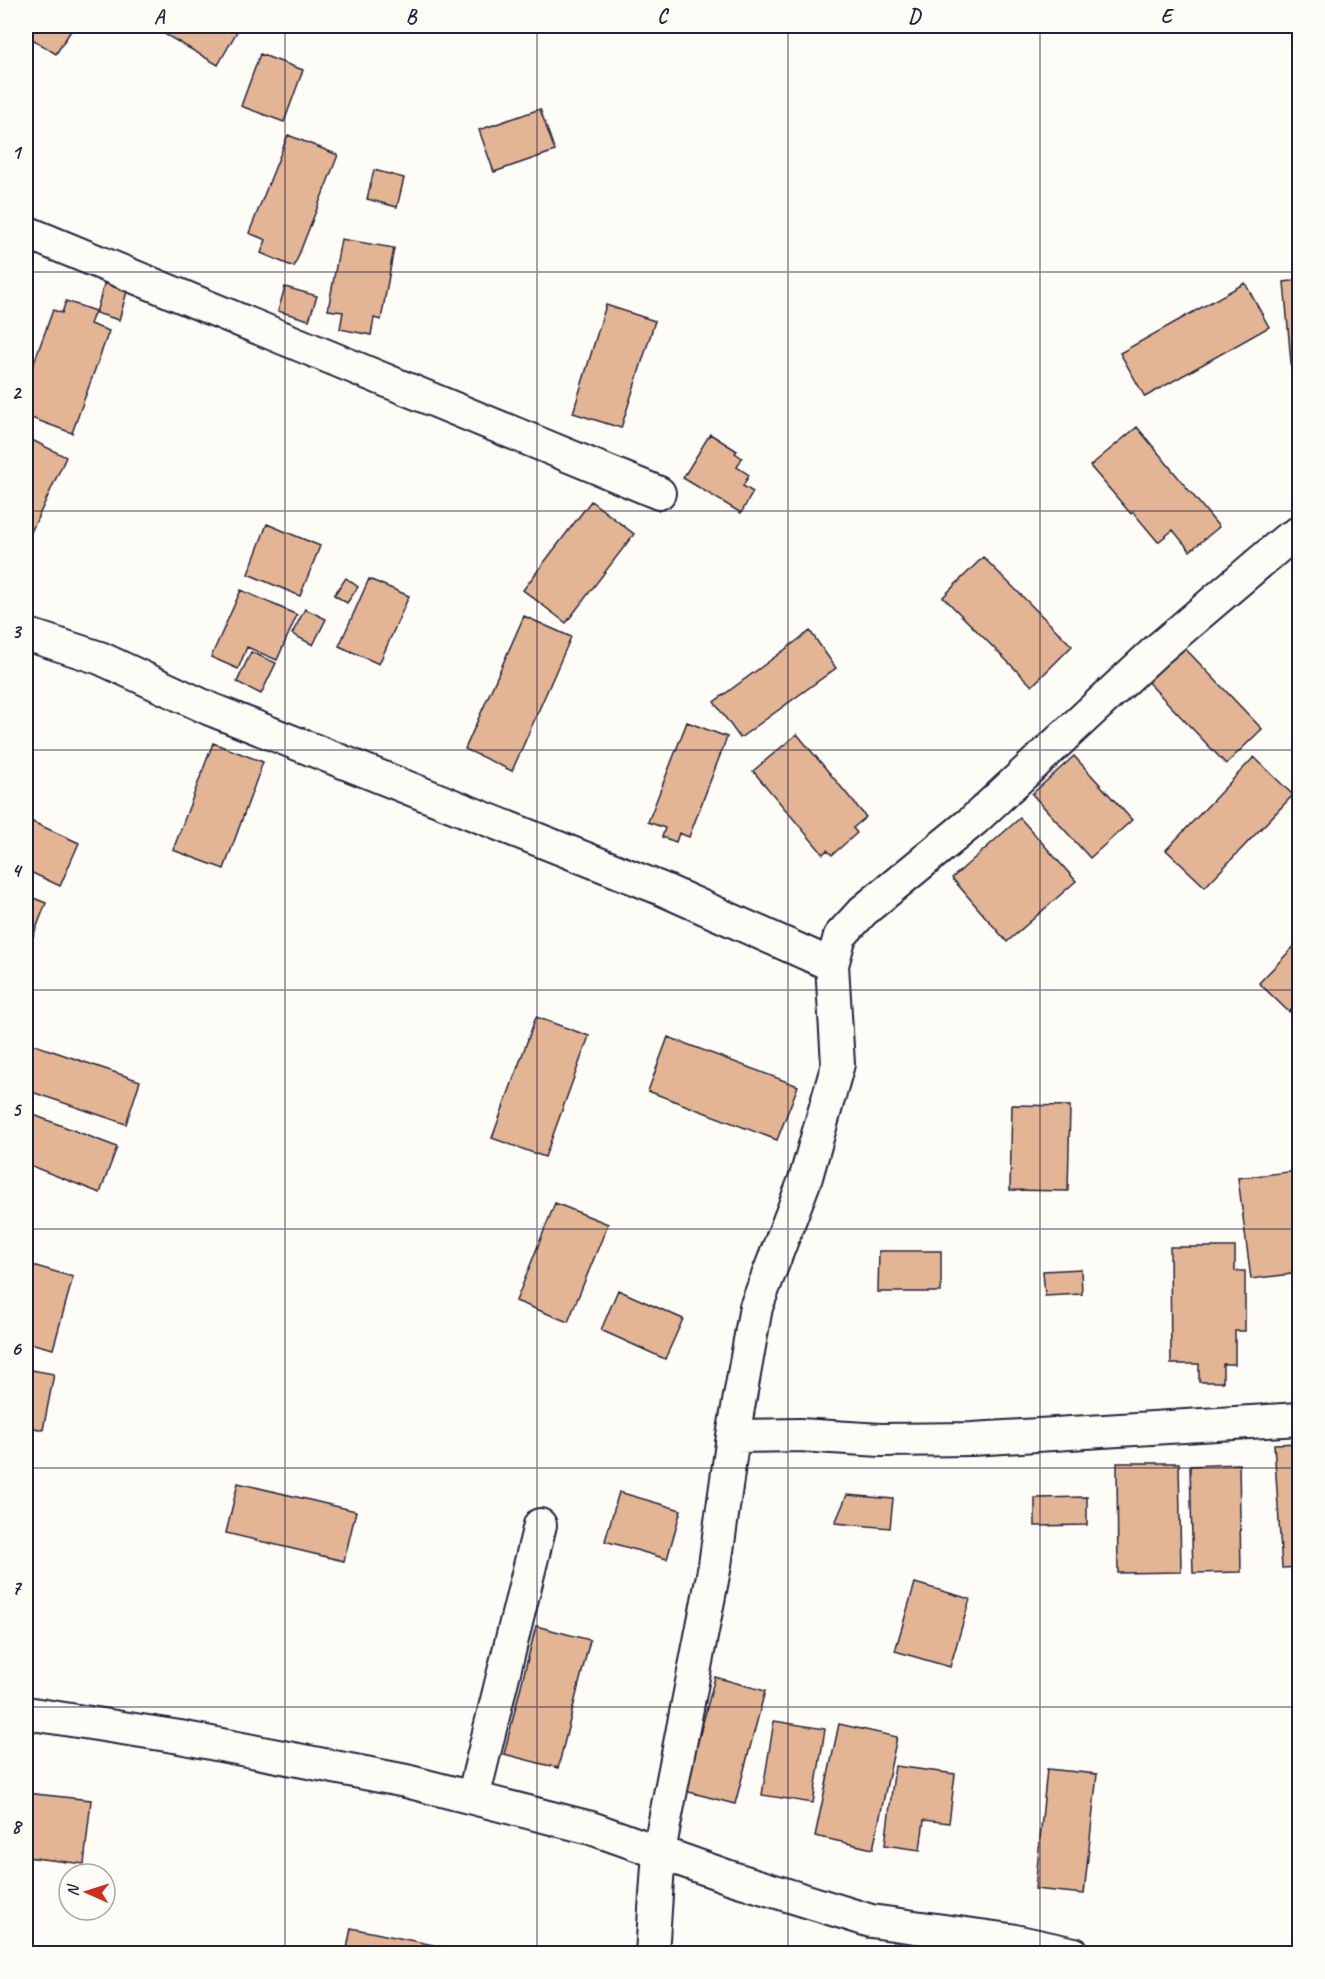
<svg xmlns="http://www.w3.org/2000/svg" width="1325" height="1979" font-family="Caveat,sans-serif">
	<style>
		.building { fill: #e4b594; stroke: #22223b; stroke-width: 1.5 }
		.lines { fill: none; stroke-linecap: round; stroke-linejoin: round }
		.minor-casing { stroke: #22223b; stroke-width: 36 }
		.minor { stroke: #fdfcf7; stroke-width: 32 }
		.grid { fill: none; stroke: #22223b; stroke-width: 1.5; stroke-opacity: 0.55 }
		.neatline { fill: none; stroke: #22223b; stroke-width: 2 }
		.grid-label { font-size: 20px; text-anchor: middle; font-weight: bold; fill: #22223b }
	</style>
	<rect width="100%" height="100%" fill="#fdfcf7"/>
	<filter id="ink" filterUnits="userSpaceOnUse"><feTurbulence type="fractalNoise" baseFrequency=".0167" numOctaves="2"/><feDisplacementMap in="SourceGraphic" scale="12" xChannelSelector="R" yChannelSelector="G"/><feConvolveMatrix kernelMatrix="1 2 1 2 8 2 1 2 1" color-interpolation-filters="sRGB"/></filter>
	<g filter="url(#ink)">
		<path class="building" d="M26 26H74L56 54 26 35Z
			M158 26H240L218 65 156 29Z
			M260 54 303 70 284 122 241 106Z
			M540 109 555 151 494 172 479 130Z
			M288 135 338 155 294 267 261 253 266 240 249 233Z
			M374 170 404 178 397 207 367 199Z
			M341 239 394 248 381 320 374 318 371 335 340 329 343 312 328 310Z
			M1300 280V408H1295L1284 282Z
			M105 281 128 288 119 320 96 313Z
			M1245 283 1269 327 1145 397 1120 353Z
			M285 287 317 296 309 320 278 311Z
			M66 301 95 311 90 324 109 331 72 433 26 416V385L53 310 62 313Z
			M606 305 655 321 621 428 573 413Z
			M1137 427 1219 527 1190 551 1173 530 1158 542 1133 512 1131 514 1090 466Z
			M710 434 737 451 735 453 742 458 737 467 749 475 743 486 753 492 741 513 683 478Z
			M26 437 66 457 26 543Z
			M591 501 634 534 566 623 523 590Z
			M267 524 320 546 300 596 248 574Z
			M983 557 1072 646 1032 686 943 597Z
			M346 578 358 587 347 603 334 595Z
			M369 579 409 596 379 664 339 646Z
			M241 590 297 615 277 660 247 647 238 669 211 657Z
			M305 609 326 619 313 645 292 634Z
			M524 616 571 637 512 771 465 749Z
			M810 631 836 668 740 738 714 702Z
			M1178 641 1262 729 1226 764 1142 676Z
			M251 652 276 663 261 694 237 682Z
			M687 722 727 737 689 837 679 833 676 842 662 837 665 828 648 822Z
			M797 734 866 817 853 828 857 833 832 855 827 850 823 854 753 771Z
			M213 743 263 762 224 869 173 850Z
			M1074 756 1132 820 1090 858 1032 794Z
			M1254 757 1293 795 1205 887 1166 850Z
			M1020 818 1076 881 1007 942 952 878Z
			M26 819 79 843 60 886 26 870Z
			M26 895 46 903 29 947 26 946Z
			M1300 940V1001L1289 1012 1259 983Z
			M536 1017 589 1036 545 1157 492 1138Z
			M668 1037 798 1086 777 1140 648 1091Z
			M29 1043 140 1081 126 1124 26 1090V1054Z
			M1012 1105 1070 1106 1068 1191 1010 1190Z
			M26 1112 117 1147 100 1193 26 1164Z
			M1297 1171 1300 1273 1251 1279 1238 1178Z
			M555 1203 608 1224 568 1322 516 1301Z
			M1170 1247H1235V1271H1245V1331H1235V1364H1223V1382H1199V1364H1171Z
			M879 1251H941V1292H878Z
			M26 1263 73 1277 53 1349 26 1342Z
			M1081 1269 1082 1294 1045 1296 1043 1271Z
			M618 1290 683 1319 665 1359 601 1330Z
			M26 1369 54 1374 43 1430 26 1426Z
			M1300 1443V1567L1282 1568 1274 1444Z
			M1117 1463H1179L1181 1572 1118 1573Z
			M1239 1464 1241 1572 1193 1573 1190 1466Z
			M238 1483 356 1511 344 1561 226 1533Z
			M619 1492 681 1510 667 1559 605 1541Z
			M847 1495 893 1499 890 1528 835 1523Z
			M1087 1497V1525L1035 1526V1498Z
			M915 1583 970 1599 950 1667 895 1651Z
			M536 1626 590 1640 558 1768 504 1754Z
			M715 1677 765 1691 735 1804 685 1791Z
			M774 1721 825 1729 813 1803 762 1795Z
			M839 1724 897 1737 873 1849 815 1836Z
			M895 1766 955 1774 949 1823 924 1820 920 1850 885 1845Z
			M1047 1769 1097 1774 1084 1894 1035 1889Z
			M26 1793 91 1800 84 1864 26 1857Z
			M1300 1862V1887L1294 1885Z
			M351 1928 463 1951 462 1954H346Z"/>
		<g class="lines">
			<defs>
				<path id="minor" d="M26 232 659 493
					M26 634 100 658 210 709 662 889 832 965
					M733 1436 799 1435 881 1440 972 1439 1300 1419
					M26 1713 180 1737 406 1781 591 1828 732 1878 871 1921 1010 1940 1074 1954
					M473 1798 540 1525
					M652 1954 659 1851 715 1565 733 1436 756 1307 806 1177 838 1064 832 965 840 936 863 911 974 820 1156 651 1286 540 1300 532"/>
			</defs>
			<use href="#minor" class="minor-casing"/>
			<use href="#minor" class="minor"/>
		</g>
	</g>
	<path class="grid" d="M285 26V1954M537 26V1954M788 26V1954M1040 26V1954M26 272H1300M26 511H1300M26 750H1300M26 990H1300M26 1229H1300M26 1468H1300M26 1707H1300"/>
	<rect width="1325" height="1979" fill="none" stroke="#fdfcf7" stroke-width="66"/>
	<g transform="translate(87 1892) rotate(273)"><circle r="28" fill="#fdfcf7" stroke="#a5a5ac" stroke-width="1.5"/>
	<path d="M0-4.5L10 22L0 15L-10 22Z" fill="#c8321e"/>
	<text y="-9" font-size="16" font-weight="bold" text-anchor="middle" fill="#22223b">N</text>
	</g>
	<rect x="33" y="33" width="1259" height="1913" class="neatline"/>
	<g class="grid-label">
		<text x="159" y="23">A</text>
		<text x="411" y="23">B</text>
		<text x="662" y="23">C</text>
		<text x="914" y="23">D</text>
		<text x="1166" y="23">E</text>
		<text x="16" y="159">1</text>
		<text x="16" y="399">2</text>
		<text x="16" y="638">3</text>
		<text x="16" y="877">4</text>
		<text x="16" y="1116">5</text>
		<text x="16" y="1355">6</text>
		<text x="16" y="1594">7</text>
		<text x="16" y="1833">8</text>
	</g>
</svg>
